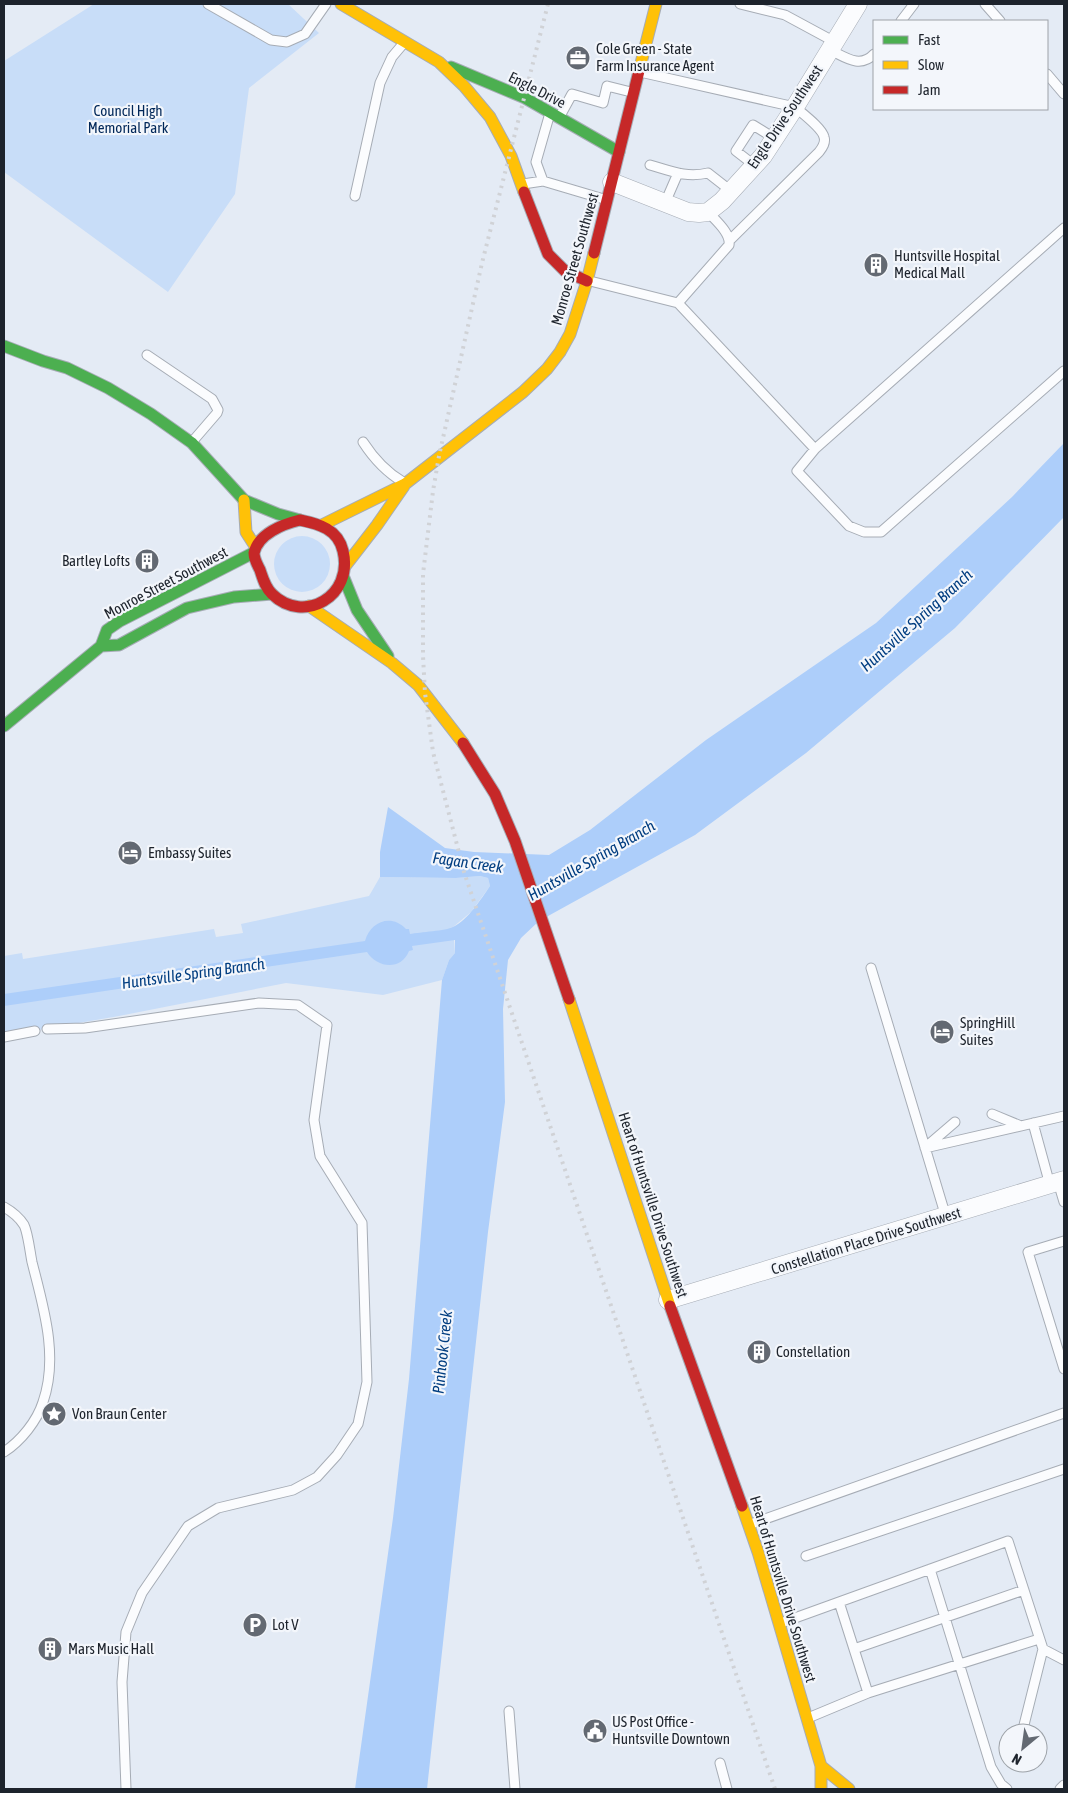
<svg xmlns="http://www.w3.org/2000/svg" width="1068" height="1793" font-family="'Asap Condensed',sans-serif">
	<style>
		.green { fill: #c8ddf8 }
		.water { fill: #adcefa }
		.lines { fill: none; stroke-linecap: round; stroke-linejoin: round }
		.lane-casing { stroke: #a6acb5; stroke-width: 11 }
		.street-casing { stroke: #a6acb5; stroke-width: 19 }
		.fast-casing { stroke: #a6acb5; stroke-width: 13 }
		.slow-casing { stroke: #a6acb5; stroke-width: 13 }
		.jam-casing { stroke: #a6acb5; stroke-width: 13 }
		.lane { stroke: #fbfcfe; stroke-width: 9 }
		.street { stroke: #fbfcfe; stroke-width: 18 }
		.fast { stroke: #4caf50; stroke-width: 11 }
		.slow { stroke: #ffc107; stroke-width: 11 }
		.jam { stroke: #c62828; stroke-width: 11 }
		.rail { stroke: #d0d2d6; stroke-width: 4; stroke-dasharray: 2.5 5; stroke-linecap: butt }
		.labels { text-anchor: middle; stroke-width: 4.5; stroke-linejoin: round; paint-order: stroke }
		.poi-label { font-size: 15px; fill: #1d232c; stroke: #f3f6fb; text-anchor: start }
		.street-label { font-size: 15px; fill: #1d232c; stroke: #f3f6fb }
		.park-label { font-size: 15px; fill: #002759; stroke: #f3f6fb }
		.water-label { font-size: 16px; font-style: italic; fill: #003d80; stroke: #f3f6fb }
	</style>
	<rect width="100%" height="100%" fill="#e4ebf5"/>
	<path class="green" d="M94 4H288L319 33 249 88 235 194 168 292 4 172V61Z
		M274 564a28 28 0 1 1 56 0a28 28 0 1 1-56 0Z
		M480 876 488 878 490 886 471 912 453 927 455 953 449 960 442 980 383 995 286 983 119 1016 4 1036V956L22 953 23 959 214 929 216 937 243 933 241 924 369 896 380 877 456 878Z"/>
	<path class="water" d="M1064 443V517L955 628 806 753 695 835 539 921 521 938 508 960 503 1009 505 1102 488 1232 427 1789H355L393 1518 409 1379 442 980 449 960 455 953V940L412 946 413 950 409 951C401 971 377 968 367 952L4 1006V994L365 941C370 922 391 913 406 929H409L410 934C420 932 446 931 453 927 468 920 481 899 490 886L488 878 480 876 456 878 380 877V852L388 807 445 848 474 852 549 855 590 830 706 740 876 623 1012 497Z"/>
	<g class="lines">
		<defs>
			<path id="lane" d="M208 4 271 40 287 42 305 34 326 4
				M740 4 785 15 835 42
				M985 4 1000 21
				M901 21 914 4
				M830 50C845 57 860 69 874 54
				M640 72 795 107C803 114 822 128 824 137 826 143 822 148 819 152L730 240
				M1047 74 1064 94
				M560 116 572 94 603 103 607 86 631 92
				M650 165C671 171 686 178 708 173L731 191
				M754 165 736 151 753 125 774 138
				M543 181 536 162 550 113
				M523 184 543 181 607 200
				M355 196 380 83 392 57 403 44
				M665 203 678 173
				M590 281 678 303 729 245C731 233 715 220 708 212
				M678 303 815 449 1064 228
				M147 355 212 399 218 410 217 413 192 442
				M363 442C374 459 386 472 403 482
				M815 449 797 471 849 526 864 532H881L1064 371
				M871 968 946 1217
				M47 1029 85 1028 259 1003 298 1005 327 1025 314 1120 320 1156 362 1223 367 1382 358 1424 337 1455 317 1477 293 1490 218 1508 188 1526 142 1593 126 1632 122 1682 126 1789
				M4 1037 35 1031
				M992 1114 1021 1126
				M1033 1123 1050 1185
				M927 1146 955 1122
				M925 1148 1064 1116
				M1058 1182 1064 1202
				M4 1207C11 1211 19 1217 24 1225 28 1233 30 1252 32 1262 43 1306 59 1356 43 1402 37 1421 21 1441 4 1452
				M1064 1241 1028 1252 1064 1369
				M751 1524 1064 1413
				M806 1556 1064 1469
				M930 1569 991 1767 1001 1784 1007 1789
				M839 1602 868 1693
				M781 1623 1008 1541 1043 1649 1022 1733
				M854 1649 1024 1590
				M1043 1649 1064 1660
				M509 1711 515 1789
				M808 1718 868 1693 1039 1639
				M720 1763 727 1789
				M1060 1789 1064 1785"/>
			<path id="street" d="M612 182 688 212 699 213 708 212 722 201 763 156 795 107 858 4
				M668 1300 1064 1180"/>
			<path id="fast" d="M451 67 525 98 619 152
				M4 346 43 361 67 368 108 388 151 414 192 443 244 500 278 514 300 520
				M344 578 357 610 388 656
				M101 646 119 645 187 608 234 597 272 594
				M4 726 101 646 107 630 120 621 253 553"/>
			<path id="slow" d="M341 4 439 62 464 86 490 117 511 156 524 192
				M639 71 656 4
				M244 500 246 532 255 546
				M322 525 405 484 523 392 547 369 560 352 570 334 587 281 594 253
				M346 565 377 525 404 486
				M309 606 392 663 418 685 463 743
				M569 999 670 1306
				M742 1506 758 1552 821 1766V1789
				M821 1766 849 1789"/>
			<path id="jam" d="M524 192 548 254 565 271 587 281
				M594 253 639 71
				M300 520C319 524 338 529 343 551 354 596 304 625 272 594 265 587 263 579 260 570 257 564 254 559 254 553 258 534 283 524 300 520Z
				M463 743 495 794 515 841 569 999
				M670 1306 742 1506"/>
		</defs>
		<use href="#lane" class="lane-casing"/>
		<use href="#street" class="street-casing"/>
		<use href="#fast" class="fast-casing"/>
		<use href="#slow" class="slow-casing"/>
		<use href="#jam" class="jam-casing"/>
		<use href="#lane" class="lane"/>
		<use href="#street" class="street"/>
		<use href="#fast" class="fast"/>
		<use href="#slow" class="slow"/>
		<use href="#jam" class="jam"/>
		<path class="rail" d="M548 4 482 263 439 456 433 491 423 574V656L425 693 433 752 464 872 775 1789"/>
	</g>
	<defs>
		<symbol id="office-disc" viewBox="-11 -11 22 22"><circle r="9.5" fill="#636972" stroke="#f3f6fb"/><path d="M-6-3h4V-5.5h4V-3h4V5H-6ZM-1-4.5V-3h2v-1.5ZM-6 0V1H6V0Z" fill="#fff"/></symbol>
		<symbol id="building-disc" viewBox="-11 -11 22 22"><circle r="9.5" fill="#636972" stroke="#f3f6fb"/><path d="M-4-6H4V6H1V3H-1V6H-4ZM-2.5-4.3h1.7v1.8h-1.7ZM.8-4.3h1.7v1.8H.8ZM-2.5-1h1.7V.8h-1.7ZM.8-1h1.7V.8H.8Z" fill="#fff"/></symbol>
		<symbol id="hotel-disc" viewBox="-11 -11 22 22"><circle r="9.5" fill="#636972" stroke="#f3f6fb"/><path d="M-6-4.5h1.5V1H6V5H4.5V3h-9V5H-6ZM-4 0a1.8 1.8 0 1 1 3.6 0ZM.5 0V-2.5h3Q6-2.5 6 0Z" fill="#fff"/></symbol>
		<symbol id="sight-disc" viewBox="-11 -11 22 22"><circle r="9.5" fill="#636972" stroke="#f3f6fb"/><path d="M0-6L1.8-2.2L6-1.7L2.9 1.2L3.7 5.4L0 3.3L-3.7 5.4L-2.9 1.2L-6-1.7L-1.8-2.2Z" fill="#fff"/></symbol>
		<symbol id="parking-disc" viewBox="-11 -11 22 22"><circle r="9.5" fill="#636972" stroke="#f3f6fb"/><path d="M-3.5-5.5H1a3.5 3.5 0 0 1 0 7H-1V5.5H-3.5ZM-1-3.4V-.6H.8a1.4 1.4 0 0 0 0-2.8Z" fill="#fff"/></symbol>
		<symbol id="civic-disc" viewBox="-11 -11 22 22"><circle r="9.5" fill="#636972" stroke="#f3f6fb"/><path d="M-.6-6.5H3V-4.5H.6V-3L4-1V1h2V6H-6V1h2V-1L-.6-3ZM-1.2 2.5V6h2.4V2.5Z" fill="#fff"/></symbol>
	</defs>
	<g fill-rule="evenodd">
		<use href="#office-disc" x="564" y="44" width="28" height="28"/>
		<use href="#building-disc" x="862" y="251" width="28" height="28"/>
		<use href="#building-disc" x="133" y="547" width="28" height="28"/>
		<use href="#hotel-disc" x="116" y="839" width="28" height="28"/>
		<use href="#hotel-disc" x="928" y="1018" width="28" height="28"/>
		<use href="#building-disc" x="745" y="1338" width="28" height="28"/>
		<use href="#sight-disc" x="40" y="1400" width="28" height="28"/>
		<use href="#parking-disc" x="241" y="1611" width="28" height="28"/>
		<use href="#building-disc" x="36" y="1635" width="28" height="28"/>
		<use href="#civic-disc" x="581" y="1717" width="28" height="28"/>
	</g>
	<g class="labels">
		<g class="poi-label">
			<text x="596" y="54">Cole Green - State<tspan x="596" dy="17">Farm Insurance Agent</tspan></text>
			<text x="894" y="261">Huntsville Hospital<tspan x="894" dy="17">Medical Mall</tspan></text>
			<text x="130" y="566" text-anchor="end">Bartley Lofts</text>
			<text x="148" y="858">Embassy Suites</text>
			<text x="960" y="1028">SpringHill<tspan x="960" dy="17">Suites</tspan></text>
			<text x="776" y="1357">Constellation</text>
			<text x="72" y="1419">Von Braun Center</text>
			<text x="272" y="1630">Lot V</text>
			<text x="68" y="1654">Mars Music Hall</text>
			<text x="612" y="1727">US Post Office -<tspan x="612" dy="17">Huntsville Downtown</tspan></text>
		</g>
		<g class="street-label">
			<text transform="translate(537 90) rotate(27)" y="5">Engle Drive</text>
			<text transform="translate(785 117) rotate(-56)" y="5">Engle Drive Southwest</text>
			<text transform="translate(575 259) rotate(-74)" y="5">Monroe Street Southwest</text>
			<text transform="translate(166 583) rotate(-28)" y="5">Monroe Street Southwest</text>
			<text transform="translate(653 1205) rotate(72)" y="5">Heart of Huntsville Drive Southwest</text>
			<text transform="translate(866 1241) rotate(-17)" y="5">Constellation Place Drive Southwest</text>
			<text transform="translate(783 1589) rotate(73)" y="5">Heart of Huntsville Drive Southwest</text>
		</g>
		<g class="park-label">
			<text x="128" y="116">Council High<tspan x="128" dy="17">Memorial Park</tspan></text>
		</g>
		<g class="water-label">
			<text transform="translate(916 620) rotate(-42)" y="6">Huntsville Spring Branch</text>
			<text transform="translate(591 860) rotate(-30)" y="6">Huntsville Spring Branch</text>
			<text transform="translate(468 862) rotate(8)" y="6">Fagan Creek</text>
			<text transform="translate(193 973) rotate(-8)" y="6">Huntsville Spring Branch</text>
			<text transform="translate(442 1352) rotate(-84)" y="6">Pinhook Creek</text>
		</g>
	</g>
	<rect width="1068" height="1793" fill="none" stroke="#1d232c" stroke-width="10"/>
	<rect x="873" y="20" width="175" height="90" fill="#f3f6fb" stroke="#9da2a8"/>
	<rect x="883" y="36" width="25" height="8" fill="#4caf50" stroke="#9da2a8"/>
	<text x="918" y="45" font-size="15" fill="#1d232c">Fast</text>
	<rect x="883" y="61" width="25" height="8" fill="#ffc107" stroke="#9da2a8"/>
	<text x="918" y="70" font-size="15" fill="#1d232c">Slow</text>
	<rect x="883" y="86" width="25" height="8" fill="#c62828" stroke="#9da2a8"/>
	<text x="918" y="95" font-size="15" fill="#1d232c">Jam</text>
	<g transform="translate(1023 1748) rotate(209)"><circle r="24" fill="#f3f6fb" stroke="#9da2a8"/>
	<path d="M0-4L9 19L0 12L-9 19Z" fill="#636972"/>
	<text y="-8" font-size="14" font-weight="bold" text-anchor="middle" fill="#1d232c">N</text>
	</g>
</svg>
